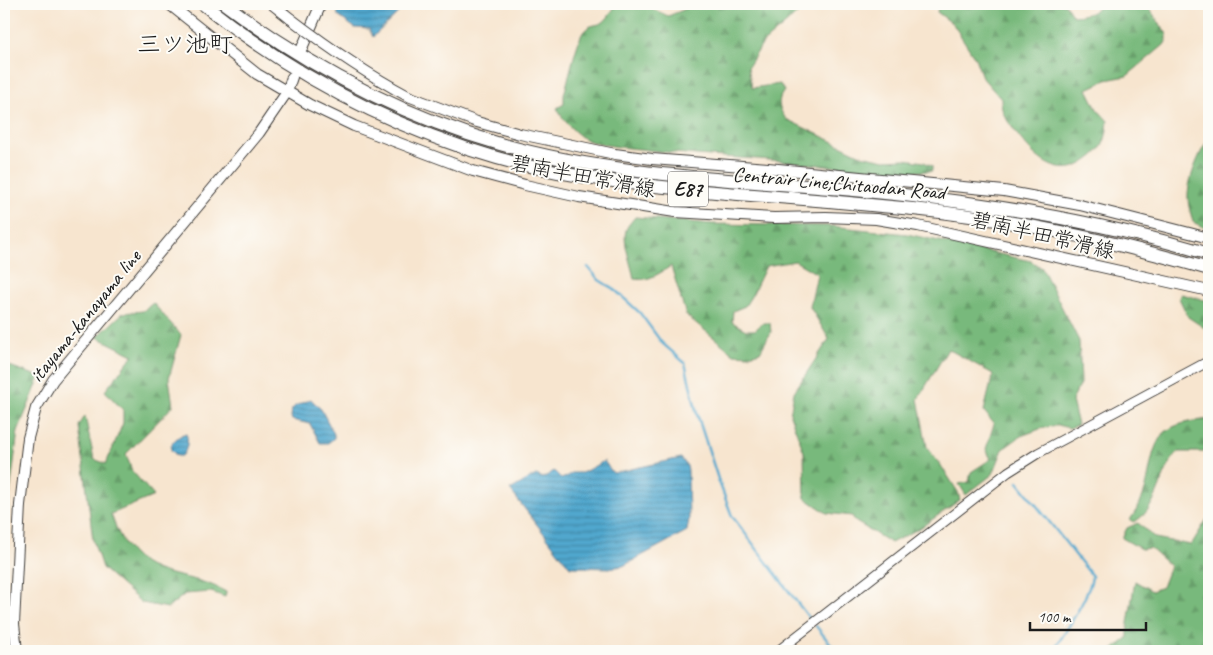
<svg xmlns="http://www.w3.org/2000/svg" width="1213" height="655" font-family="Caveat,'Klee One',sans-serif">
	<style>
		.forest { fill: url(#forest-firs); stroke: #4a6a4c }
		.water { fill: url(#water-rules); stroke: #366275 }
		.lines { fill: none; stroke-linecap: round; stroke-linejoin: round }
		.stream { stroke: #51a7ce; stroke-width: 2.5 }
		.tertiary-casing { stroke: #3d3a37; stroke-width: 11 }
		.secondary-casing { stroke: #3d3a37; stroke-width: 12 }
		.motorway-casing { stroke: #3d3a37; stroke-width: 14 }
		.tertiary { stroke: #fff; stroke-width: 9 }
		.secondary { stroke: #fff; stroke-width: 10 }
		.motorway { stroke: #fff; stroke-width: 12 }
		.secondary-bridge-casing { stroke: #3d3a37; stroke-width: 12; stroke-linecap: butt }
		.secondary-bridge { stroke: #fff; stroke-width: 10 }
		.labels { text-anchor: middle; stroke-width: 4; stroke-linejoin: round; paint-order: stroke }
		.shield { fill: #fdfcf7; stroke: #605f5e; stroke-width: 1 }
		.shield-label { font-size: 20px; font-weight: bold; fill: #1c1c1c }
		.street-label { font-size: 21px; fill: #1c1c1c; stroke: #fdfcf7 }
		.quarter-label { font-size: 24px; fill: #1c1c1c; stroke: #fdfcf7 }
	</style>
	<defs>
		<pattern id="forest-firs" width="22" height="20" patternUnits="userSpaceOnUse" patternTransform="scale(1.25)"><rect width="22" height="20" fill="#78b97b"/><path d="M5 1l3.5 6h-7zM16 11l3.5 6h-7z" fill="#679e6a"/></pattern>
		<pattern id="water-rules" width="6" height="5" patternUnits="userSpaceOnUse" patternTransform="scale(1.25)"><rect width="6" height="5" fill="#51a7ce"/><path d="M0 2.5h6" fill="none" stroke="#4287a6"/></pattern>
	</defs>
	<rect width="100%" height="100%" fill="#fdfcf7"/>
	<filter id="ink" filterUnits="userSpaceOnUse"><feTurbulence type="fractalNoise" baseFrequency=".02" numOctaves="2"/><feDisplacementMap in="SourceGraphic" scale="10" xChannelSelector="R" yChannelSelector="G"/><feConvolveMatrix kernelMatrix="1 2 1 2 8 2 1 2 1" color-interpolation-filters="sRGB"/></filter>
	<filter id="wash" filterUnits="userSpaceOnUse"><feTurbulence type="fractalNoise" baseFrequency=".0096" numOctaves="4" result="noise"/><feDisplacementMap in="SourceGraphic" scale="20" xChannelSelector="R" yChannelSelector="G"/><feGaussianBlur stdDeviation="1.12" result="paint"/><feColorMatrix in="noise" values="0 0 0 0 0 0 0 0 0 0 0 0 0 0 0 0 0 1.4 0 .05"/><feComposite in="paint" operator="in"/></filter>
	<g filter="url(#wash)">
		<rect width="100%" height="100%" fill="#f7e5cf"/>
		<path class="forest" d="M616 4H647L651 8 668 16 683 10 694 4H809L763 43 748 67 752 88 780 84 784 91C776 101 779 109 786 119L861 155 885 160 905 159 924 162 932 166V171C873 174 816 163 758 159 718 157 679 154 640 149 627 148 598 145 587 140 576 135 562 119 557 108L564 104V95C568 81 577 39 584 31 590 24 595 26 602 23 608 19 613 10 616 4Z
			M939 4H1065L1073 16C1084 15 1092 14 1100 7V4H1146L1167 34V40L1164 45 1127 76 1106 80 1087 89 1097 109 1108 121C1106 140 1104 149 1088 160 1057 183 1032 155 1014 130 1006 118 1001 114 1001 99L982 77 975 58 953 24 937 12Z
			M1209 139V230L1193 222C1191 214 1188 206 1188 198 1187 182 1199 152 1209 139Z
			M635 217 712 224 831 226 907 234 1031 261 1042 268 1079 341 1081 381 1072 401 1078 425 1069 428 1057 425 1040 429 1021 436 1003 449 993 474 966 495 959 484 969 482 971 472 991 459 986 449 994 424 984 411 993 374 948 349 918 399 927 447 944 470 958 492 960 500 920 528 891 543 856 522 852 516 827 513 805 498 804 452 790 415 794 392 829 339 810 307 817 274 795 261 766 266 752 295 745 306 733 311 732 322 746 330H755L763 323H770L771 332 760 352 749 355 734 354 686 315 671 266C660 273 648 282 634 279 632 266 622 242 626 230 627 226 632 221 635 217Z
			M1181 294 1209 301V331L1188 317 1179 298Z
			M153 303 181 335 169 378 173 406 126 454 132 471 154 496 111 514C117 532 126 551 142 562 161 575 187 576 209 584 215 586 220 589 226 592L225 597 211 592 185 594 168 608 142 603 102 568 93 540 79 426 85 416 94 459 106 464 123 423V410L105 391 133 355 97 337 123 313 143 311Z
			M4 364 40 377 18 431 7 516 4 570Z
			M1209 419V452H1178C1159 472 1160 508 1134 522L1130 520C1136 511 1141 503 1144 493 1151 474 1150 442 1168 430 1179 422 1197 421 1209 419Z
			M1209 516V579L1207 582 1209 600V651H1111L1128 638V623L1135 581 1152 591 1162 587 1170 566 1150 548 1141 549 1122 538 1127 528 1138 523 1155 538 1191 545Z"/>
		<path class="water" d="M337 4H410L401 10 373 37 369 29 355 28 338 16Z
			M311 399 321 409 334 434V438L328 443H320L310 424 292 420 291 417 292 409 295 406Z
			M183 434H186C189 439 187 451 182 456H177L171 450C170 442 177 438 183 434Z
			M681 458 687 466 688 471 689 520 687 531 623 566 610 568 570 567 510 490 536 475 543 478 554 471 562 479 572 473H582L604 461 613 473Z"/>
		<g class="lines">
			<path class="stream" d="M588 267 599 280 615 290 640 313 662 343 685 363 697 414 718 479 732 516 812 622
				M1018 482 1092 576C1091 593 1063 636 1053 651
				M816 626 836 651"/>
		</g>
	</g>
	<g filter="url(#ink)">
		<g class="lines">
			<defs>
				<path id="tertiary" d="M778 651 1008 472 1038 453 1209 361"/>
				<path id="secondary" d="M169 4 257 74 310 105 354 126 473 171 525 185 579 197 675 212 774 218 826 217 876 219 918 226 1209 291
					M272 4 291 19
					M302 48 321 4
					M408 96 477 122 520 134 615 154 652 159 768 168 1004 191 1080 205 1209 238
					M17 651 14 624 20 505 28 438 36 408 53 380 259 133 287 92 292 77"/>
				<path id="motorway" d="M203 4C290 73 390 127 497 158 576 180 657 187 738 194 797 198 855 203 913 209 1013 219 1112 241 1209 269
					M225 4C308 66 399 115 500 144 611 176 728 179 843 189 967 200 1090 218 1209 254"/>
			</defs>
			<use href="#tertiary" class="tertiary-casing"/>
			<use href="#secondary" class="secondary-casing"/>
			<use href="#motorway" class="motorway-casing"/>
			<use href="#tertiary" class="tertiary"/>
			<use href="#secondary" class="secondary"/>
			<use href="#motorway" class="motorway"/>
			<defs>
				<path id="secondary-bridge" d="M291 19C329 48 365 73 408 96"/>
			</defs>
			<use href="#secondary-bridge" class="secondary-bridge-casing"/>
			<use href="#secondary-bridge" class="secondary-bridge"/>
		</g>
	</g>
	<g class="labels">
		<rect class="shield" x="668" y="171.5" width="40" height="35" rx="4"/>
		<g class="shield-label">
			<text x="688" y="196">E87</text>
		</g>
		<g class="street-label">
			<text transform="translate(583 176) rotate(11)" y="7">碧南半田常滑線</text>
			<text transform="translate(839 183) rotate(5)" y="7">Centrair Line;Chitaodan Road</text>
			<text transform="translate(1043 235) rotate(13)" y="7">碧南半田常滑線</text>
			<text transform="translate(85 316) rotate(-51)" y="7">itayama-kanayama line</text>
		</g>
		<g class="quarter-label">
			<text x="185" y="52">三ツ池町</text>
		</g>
	</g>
	<rect width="1213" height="655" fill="none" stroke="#fdfcf7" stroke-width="20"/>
	<path d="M1030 622v8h116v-8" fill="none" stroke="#1c1c1c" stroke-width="2.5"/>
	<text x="1038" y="622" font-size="15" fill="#1c1c1c" stroke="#fdfcf7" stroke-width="4" paint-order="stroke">100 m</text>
</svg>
